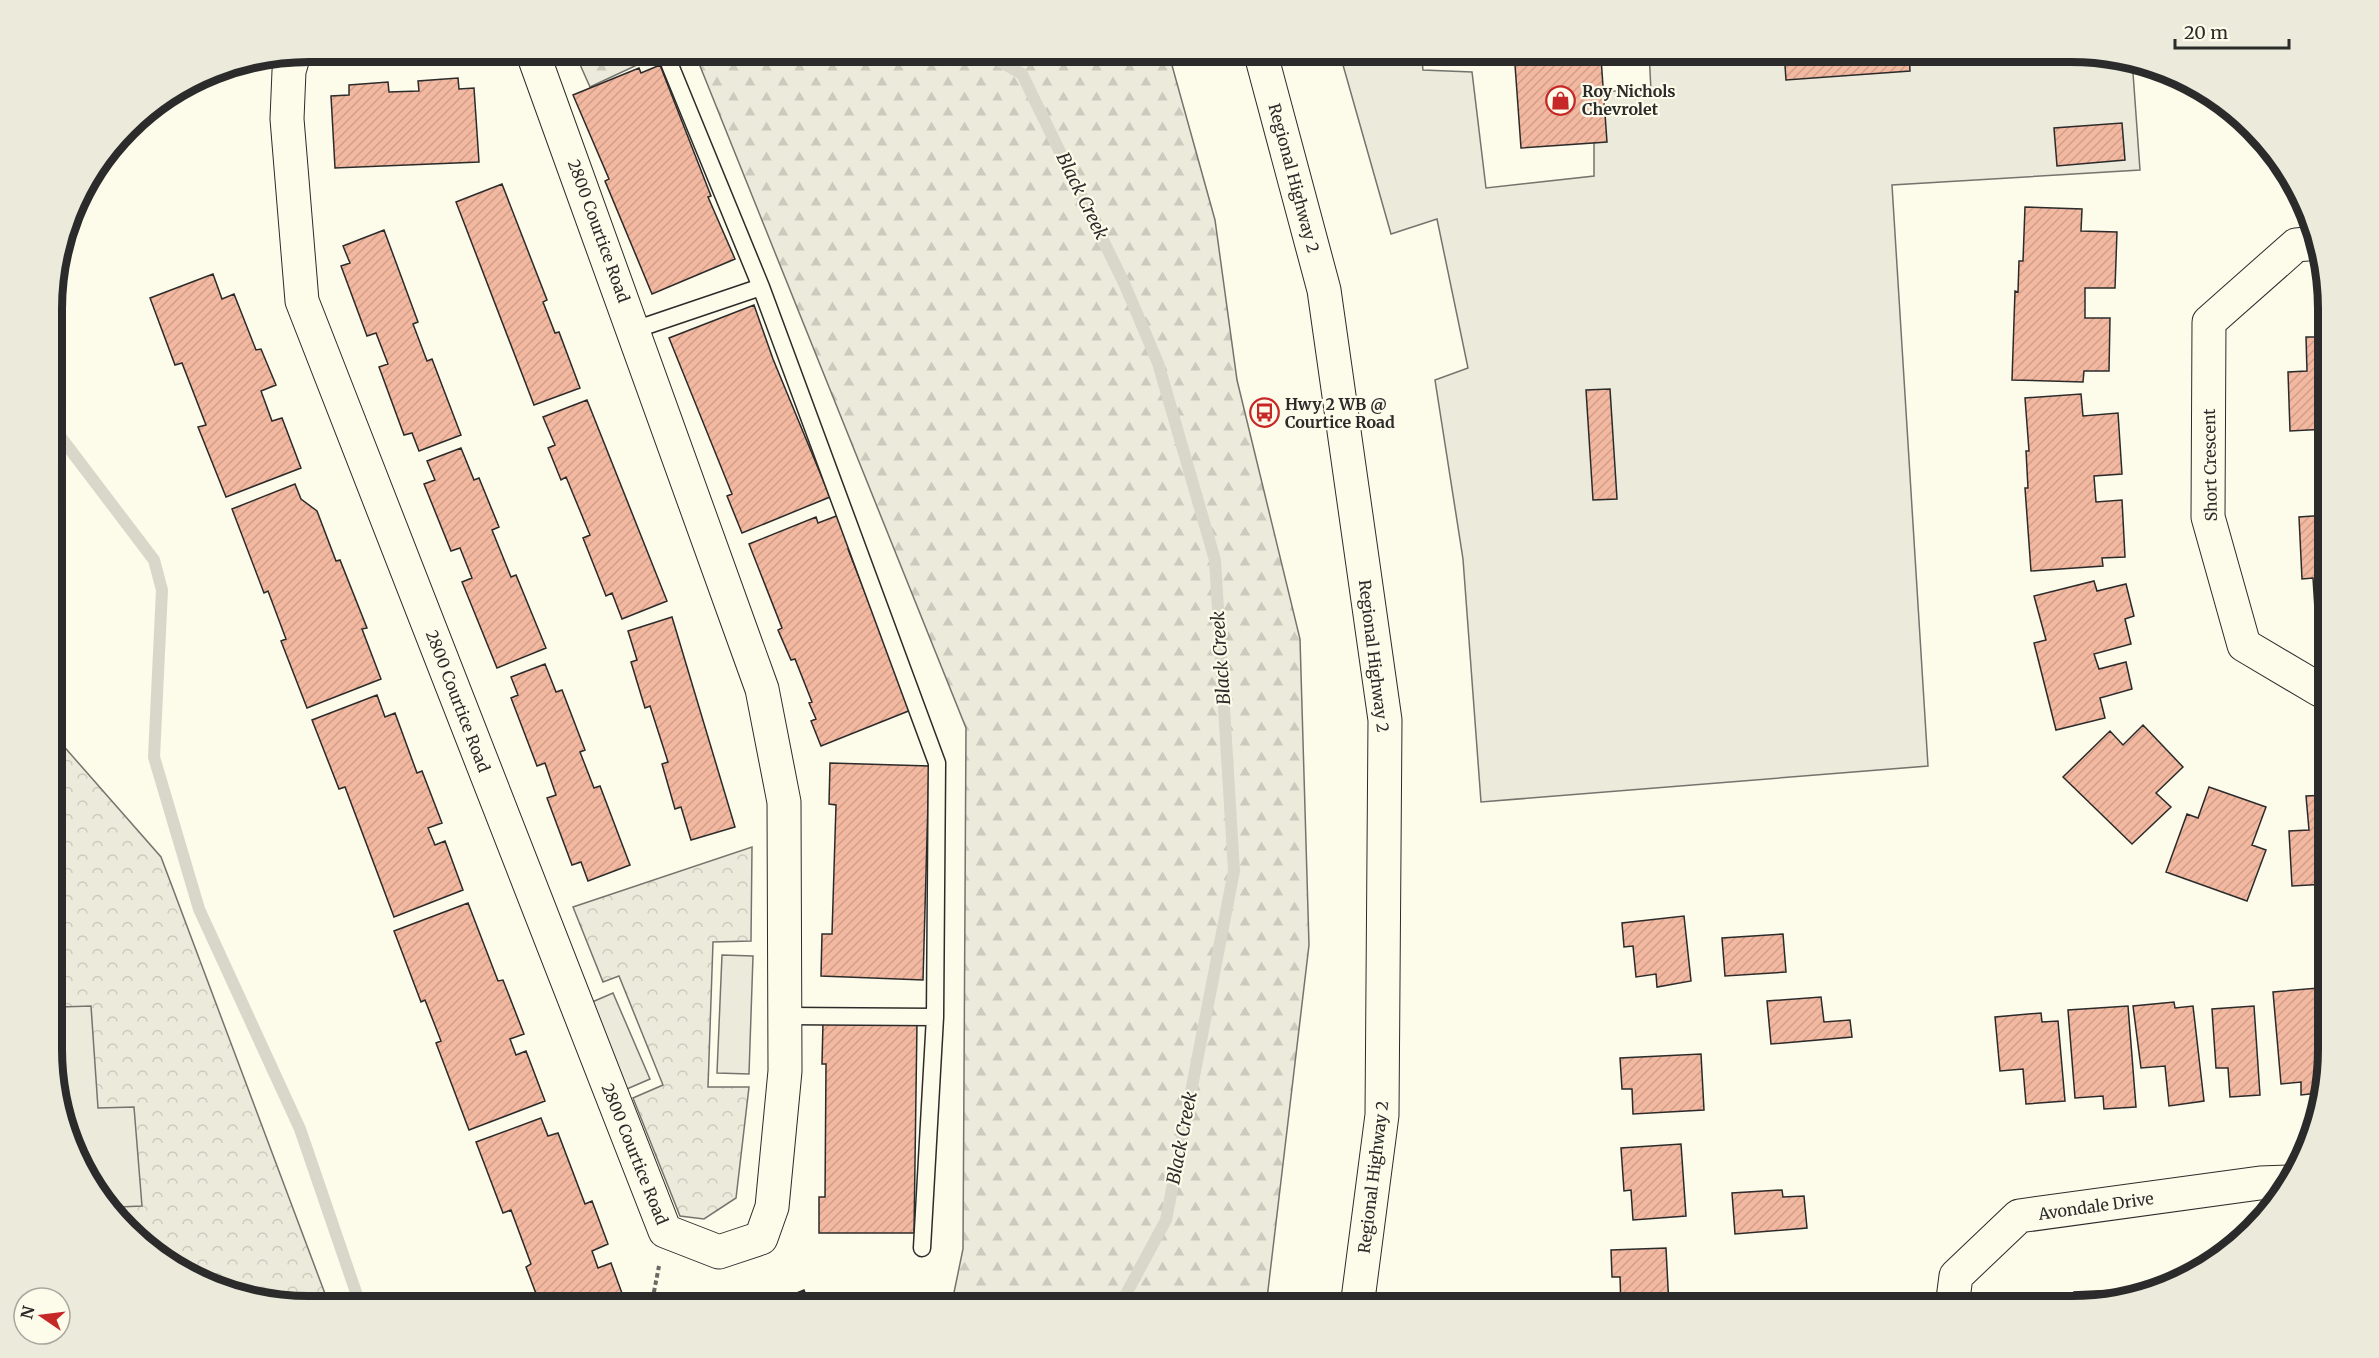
<svg xmlns="http://www.w3.org/2000/svg" width="2379" height="1358" font-family="Merriweather,serif">
	<style>
		.forest { fill: url(#forest-firs); stroke: #74746e; stroke-width: 1.5 }
		.park { fill: url(#park-crowns); stroke: #74746e; stroke-width: 1.5 }
		.parking { fill: #eceadb; stroke: #74746e; stroke-width: 1.5 }
		.lines { fill: none; stroke-linecap: round; stroke-linejoin: round }
		.stream { stroke: #d8d7c9; stroke-width: 12 }
		.building { fill: url(#building-hatch); stroke: #2b2b2b; stroke-width: 1.5 }
		.lane-casing { stroke: #2b2b2b; stroke-width: 19 }
		.street-casing { stroke: #2b2b2b; stroke-width: 35 }
		.primary-casing { stroke: #2b2b2b; stroke-width: 35 }
		.path { stroke: #6a6964; stroke-width: 4; stroke-dasharray: 4.5 3; stroke-linecap: butt }
		.lane { stroke: #fdfbea; stroke-width: 16 }
		.street { stroke: #fdfbea; stroke-width: 33 }
		.primary { stroke: #fdfbea; stroke-width: 33 }
		.labels { text-anchor: middle; stroke-width: 4.5; stroke-linejoin: round; paint-order: stroke }
		.poi-label { font-size: 16px; font-weight: bold; fill: #2b2b2b; stroke: #fdfbea; text-anchor: start }
		.street-label { font-size: 16px; fill: #2b2b2b; stroke: #fdfbea }
		.water-label { font-size: 18px; font-style: italic; fill: #2b2b2b; stroke: #fdfbea }
		.rim { fill: none; stroke: #2b2b2b; stroke-width: 8 }
	</style>
	<defs>
		<pattern id="forest-firs" width="22" height="20" patternUnits="userSpaceOnUse" patternTransform="scale(1.5)"><rect width="22" height="20" fill="#ecebdb"/><path d="M5 1l3.5 6h-7zM16 11l3.5 6h-7z" fill="#cbcabc"/></pattern>
		<pattern id="park-crowns" width="20" height="18" patternUnits="userSpaceOnUse" patternTransform="scale(1.5)"><rect width="20" height="18" fill="#ecebdb"/><path d="M2 6a3 3 0 1 1 6 0M12 15a3 3 0 1 1 6 0" fill="none" stroke="#cbcabc"/></pattern>
		<pattern id="building-hatch" width="6" height="6" patternUnits="userSpaceOnUse" patternTransform="scale(1.5)"><rect width="6" height="6" fill="#f2b8a0"/><path d="M-1 1l2-2M0 6l6-6M5 7l2-2" fill="none" stroke="#d09e8a"/></pattern>
	</defs>
	<rect width="100%" height="100%" fill="#fdfbea"/>
	<path class="forest" d="M574 51H667L590 87Z
		M694 51H1168L1215 220 1237 380 1300 639 1309 945 1266 1307H951L963 1249 966 728Z"/>
	<path class="park" d="M53 734 161 857 330 1307H308L242 1298 180 1273 94 1192 53 1083Z
		M752 847 751 941 713 942 708 1087H749L736 1198 704 1219 680 1216 633 1098 663 1085 619 976 603 982 573 907Z"/>
	<path class="parking" d="M1339 51H1421L1423 70 1472 72 1486 188 1594 176V91H1651L1649 51H2071L2132 59 2140 170 1892 185 1928 766 1481 802 1463 559 1435 380 1468 368 1437 219 1391 234Z
		M53 921 60 1007 91 1006 98 1108 134 1107 142 1206 119 1207 120 1216 94 1192 53 1083Z
		M722 955 753 956 749 1074 717 1073Z
		M613 993 650 1079 620 1092 583 1006Z"/>
	<g class="lines">
		<path class="stream" d="M982 51 1022 74 1124 283 1158 363 1215 560 1234 871 1166 1220 1119 1307
			M53 427 154 560 162 590 154 757 199 909 300 1129 361 1307"/>
	</g>
	<path class="building" d="M1514 51H1656V54L1601 58 1607 142 1521 148Z
		M1784 51H1909L1910 71 1786 80Z
		M660 65 711 196 708 197 735 259 652 294 605 181 609 179 573 95 639 68 641 73Z
		M458 78 459 89 474 88 479 162 335 168 331 96 349 95V85L388 82 389 92 419 91 418 81Z
		M2122 123 2125 160 2057 166 2054 128Z
		M502 184 547 300 543 302 555 333 559 332 580 388 534 405 456 202Z
		M2025 207 2082 209 2081 231 2117 232 2115 288H2085V318H2110L2109 371H2084L2083 382 2012 380 2015 291 2018 292 2019 261H2023Z
		M384 230 418 322 413 324 427 361 432 359 461 435 419 451 412 433 404 435 379 367 388 364 376 333 367 336 341 266 350 263 343 246Z
		M213 274 222 299 234 294 256 350 261 349 276 385 261 391 272 421 282 418 301 468 226 497 198 427 206 425 182 363 175 365 150 298Z
		M754 305 773 359 830 497 742 533 727 496 732 494 669 338Z
		M2306 337H2327V429L2290 431 2288 372 2307 371Z
		M1610 389 1617 499 1593 500 1586 390Z
		M2081 394 2083 416 2118 413 2122 474 2094 476 2096 502 2122 500 2125 557 2102 558 2103 566 2031 571 2025 488H2028L2026 451H2029L2025 398Z
		M587 400 667 601 622 619 612 593 606 596 583 538 590 535 566 477 561 480 548 448 555 445 543 417Z
		M461 448 474 480 479 478 499 527 492 530 511 577 516 575 546 648 497 668 462 582 472 578 460 548 451 551 424 484 435 480 427 461Z
		M295 484 301 499 317 511 336 561 340 560 367 628 362 629 381 679 307 708 281 641 286 639 268 591 264 593 232 509Z
		M839 515 851 547 848 549 911 710 821 746 811 721 816 719 809 703 812 702 795 659 791 660 778 630 782 628 749 544 816 517 818 523Z
		M2327 515V608L2315 609 2313 578 2302 579 2299 517Z
		M2094 581 2097 591 2126 584 2134 616 2125 619 2131 644 2094 654 2099 669 2126 662 2132 689 2100 698 2105 718 2056 730 2034 643 2046 640 2034 596Z
		M672 617 735 827 691 840 681 807 675 809 662 764 668 762 650 706 645 708 631 662 637 660 628 631Z
		M545 664 556 692 562 690 585 750 580 752 594 788 600 786 630 865 588 881 581 862 572 865 547 798 556 795 545 763 537 766 511 698 518 695 511 677Z
		M377 695 385 717 395 713 417 773 422 771 442 823 428 828 435 845 445 841 463 890 394 917 345 787 339 789 312 720Z
		M2143 725 2183 767 2156 793 2171 807 2132 844 2063 777 2110 731 2123 745Z
		M830 763 929 766 923 980 821 976 822 934H832L836 805 829 804Z
		M2209 787 2266 807 2252 845 2266 850 2247 901 2166 872 2187 814 2198 818Z
		M2327 795V884L2292 886 2289 831 2309 830 2306 796Z
		M468 903 498 981 503 980 524 1034 510 1039 516 1055 526 1051 545 1101 469 1130 436 1043 441 1041 434 1023 425 1000 421 1002 394 931Z
		M1684 916 1691 981 1657 987 1656 974 1636 977 1633 946 1624 947 1622 923Z
		M1783 934 1786 972 1725 976 1722 938Z
		M2318 988 2323 1046H2327V1066L2319 1093 2301 1095V1082L2281 1084 2273 992Z
		M1821 997 1824 1022 1850 1020 1852 1037 1771 1044 1767 1001Z
		M2174 1002 2175 1008 2193 1006 2204 1101 2169 1106 2165 1066 2141 1068 2133 1006Z
		M2128 1006 2136 1107 2104 1109 2103 1096 2075 1098 2068 1010Z
		M2254 1006 2260 1095 2230 1097 2228 1068H2216L2212 1009Z
		M2041 1013 2042 1022 2058 1021 2065 1101 2026 1104 2023 1069 2000 1071 1995 1017Z
		M823 1021 917 1022 914 1233H819V1197H825L826 1064H822Z
		M1701 1054 1704 1110 1633 1114 1632 1089H1622L1620 1058Z
		M541 1118 548 1136 558 1133 585 1204 592 1201 608 1244 592 1251 598 1268 611 1263 627 1307H541L526 1267 531 1264 511 1210 503 1213 476 1142Z
		M1681 1144 1686 1216 1633 1220 1631 1190 1624 1191 1621 1148Z
		M1782 1190 1783 1197 1804 1196 1807 1228 1735 1234 1732 1193Z
		M1666 1248 1669 1307H1621L1620 1277H1612L1611 1250Z
		M2168 1286 2153 1293 2151 1294V1287Z
		M804 1290 808 1300 826 1293 831 1307H744L770 1297 772 1303Z
		M2115 1290 2116 1301 2074 1306V1292Z"/>
	<g class="lines">
		<defs>
			<path id="lane" d="M670 65 761 287 937 763 935 1017 922 1248
				M634 330 761 287
				M786 1016 935 1017"/>
			<path id="street" d="M294 54 289 71 287 119 302 301 665 1231 719 1252 761 1238 772 1207 785 1071 784 802 762 689 532 51
				M2318 243 2296 245 2209 322 2208 517 2244 645 2320 690 2327 691
				M1952 1307 1956 1276 2019 1216 2260 1183 2290 1182"/>
			<path id="primary" d="M1260 51 1324 290 1385 720 1382 1115 1357 1307"/>
		</defs>
		<use href="#lane" class="lane-casing"/>
		<use href="#street" class="street-casing"/>
		<use href="#primary" class="primary-casing"/>
		<path class="path" d="M651 1307 659 1266"/>
		<use href="#lane" class="lane"/>
		<use href="#street" class="street"/>
		<use href="#primary" class="primary"/>
	</g>
	<defs>
		<symbol id="shop-ring" viewBox="-11 -11 22 22"><circle r="9.5" fill="#fdfbea" stroke="#c62828" stroke-width="1.5"/><path d="M-5-2.5h2.3a2.7 3.5 0 0 1 5.4 0H5L5.5 6h-11ZM-1.5-2.5h3a1.5 2.3 0 0 0-3 0Z" fill="#c62828"/></symbol>
		<symbol id="bus-ring" viewBox="-11 -11 22 22"><circle r="9.5" fill="#fdfbea" stroke="#c62828" stroke-width="1.5"/><path d="M-5-6H5V4H4V6H2V4H-2V6H-4V4H-5ZM-3.5-4V0h7V-4ZM-3.5 1.2v1.5H-2V1.2ZM2 1.2v1.5H3.5V1.2Z" fill="#c62828"/></symbol>
	</defs>
	<g fill-rule="evenodd">
		<use href="#shop-ring" x="1544" y="84" width="33" height="33"/>
		<use href="#bus-ring" x="1248" y="396" width="33" height="33"/>
	</g>
	<g class="labels">
		<g class="poi-label">
			<text x="1582" y="97">Roy Nichols<tspan x="1582" dy="18">Chevrolet</tspan></text>
			<text x="1285" y="410">Hwy 2 WB @<tspan x="1285" dy="18">Courtice Road</tspan></text>
		</g>
		<g class="street-label">
			<text transform="translate(1294 178) rotate(75)" y="6">Regional Highway 2</text>
			<text transform="translate(599 231) rotate(70)" y="6">2800 Courtice Road</text>
			<text transform="translate(2210 465) rotate(-91)" y="6">Short Crescent</text>
			<text transform="translate(1374 656) rotate(83)" y="6">Regional Highway 2</text>
			<text transform="translate(458 701) rotate(69)" y="6">2800 Courtice Road</text>
			<text transform="translate(635 1154) rotate(68)" y="6">2800 Courtice Road</text>
			<text transform="translate(1373 1177) rotate(-83)" y="6">Regional Highway 2</text>
			<text transform="translate(2096 1206) rotate(-8)" y="6">Avondale Drive</text>
		</g>
		<g class="water-label">
			<text transform="translate(1082 196) rotate(64)" y="6">Black Creek</text>
			<text transform="translate(1221 658) rotate(-94)" y="6">Black Creek</text>
			<text transform="translate(1182 1138) rotate(-79)" y="6">Black Creek</text>
		</g>
	</g>
	<path d="M0 0H2379V1358H0ZM309 62H2071A247 247 0 0 1 2318 309V1049A247 247 0 0 1 2071 1296H309A247 247 0 0 1 62 1049V309A247 247 0 0 1 309 62Z" fill="#eceadb" fill-rule="evenodd"/>
	<path class="rim" d="M309 62H2071A247 247 0 0 1 2318 309V1049A247 247 0 0 1 2071 1296H309A247 247 0 0 1 62 1049V309A247 247 0 0 1 309 62Z"/>
	<g transform="translate(42 1316) rotate(284)"><circle r="28" fill="#fdfbea" stroke="#a9a89e" stroke-width="1.5"/>
	<path d="M0-4.5L10 22L0 15L-10 22Z" fill="#c62828"/>
	<text y="-9" font-size="16" font-weight="bold" text-anchor="middle" fill="#2b2b2b">N</text>
	</g>
	<path d="M2175 39v9h114v-9" fill="none" stroke="#2b2b2b" stroke-width="3"/>
	<text x="2184" y="39" font-size="18" fill="#2b2b2b" stroke="#fdfbea" stroke-width="4.5" paint-order="stroke">20 m</text>
</svg>
